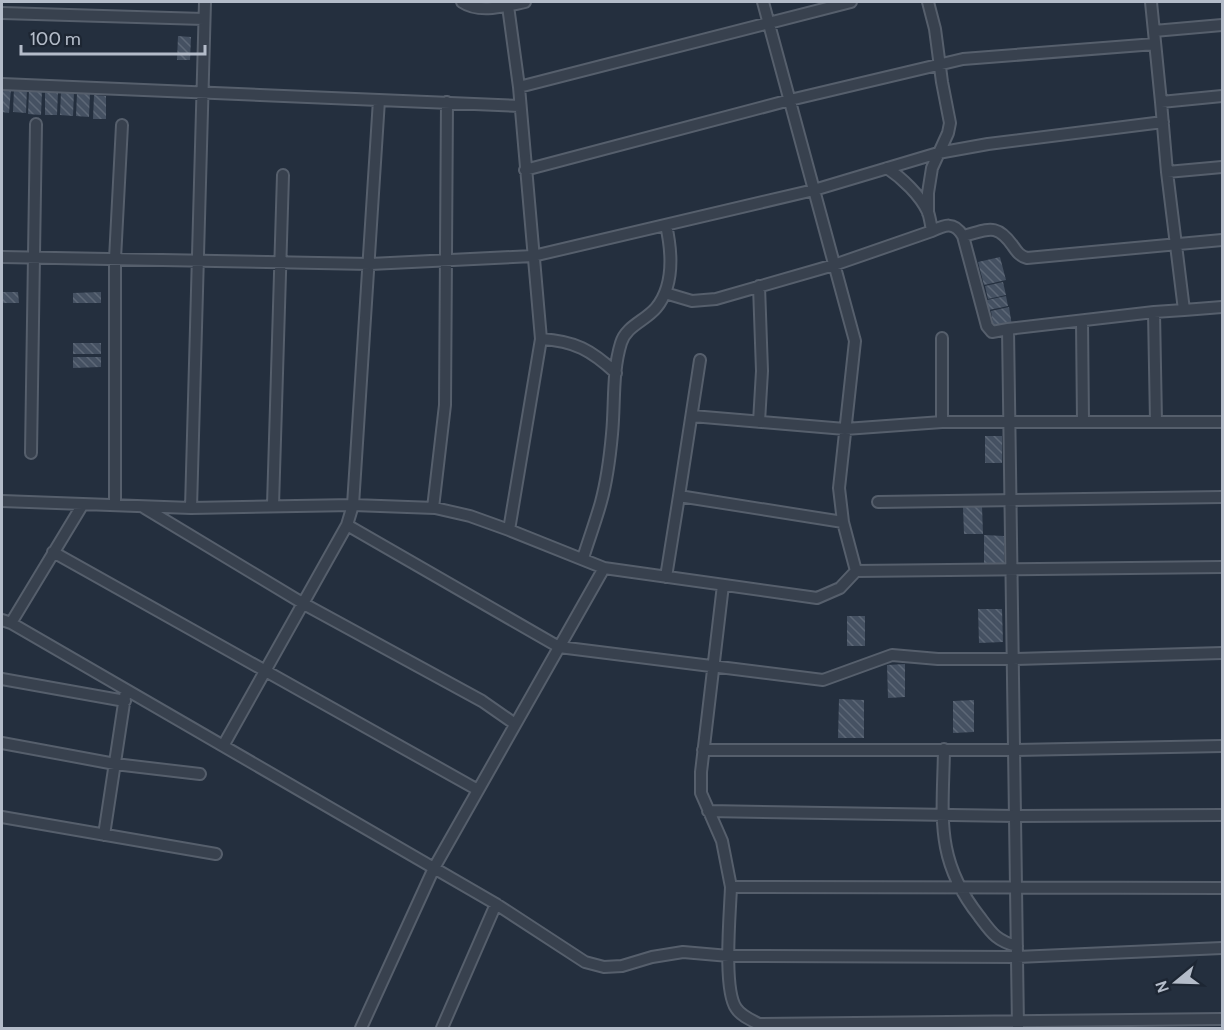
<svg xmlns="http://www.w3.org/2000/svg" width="1224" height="1030" font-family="Cabin,sans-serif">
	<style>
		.building { fill: url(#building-back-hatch) }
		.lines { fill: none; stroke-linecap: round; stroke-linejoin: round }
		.street-casing { stroke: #565f6c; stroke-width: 14 }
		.street { stroke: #38414e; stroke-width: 10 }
	</style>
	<defs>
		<pattern id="building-back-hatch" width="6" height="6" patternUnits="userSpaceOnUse" patternTransform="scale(1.5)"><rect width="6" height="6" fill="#455162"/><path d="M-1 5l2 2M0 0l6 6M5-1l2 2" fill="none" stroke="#5d6877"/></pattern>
	</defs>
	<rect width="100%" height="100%" fill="#242f3e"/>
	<path class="building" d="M178 36 191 37 190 60H177Z
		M14 88 27 89 26 113 13 112Z
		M2 89H11L9 113 2 112Z
		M29 91H42L41 115 28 114Z
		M45 91 58 92 57 115H45Z
		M61 91 74 92 73 116 60 115Z
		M77 93H90L89 117 76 116Z
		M94 95 106 96V119H93Z
		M1000 257 1006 280 984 285 978 262Z
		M1003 282 1006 295 988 299 985 286Z
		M2 292H18L19 303H2Z
		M101 292V303H73V293Z
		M1006 296 1008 306 989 310 987 300Z
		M1009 307 1012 326 994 329 991 311Z
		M73 343H101V354H73Z
		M73 357H101V367L73 368Z
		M985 436H1002V463H985Z
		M982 506 983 534H964L963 507Z
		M984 535 1004 536V564L984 563Z
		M978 609H1002L1003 642 979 643Z
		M847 616H865V646H847Z
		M905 664V697L888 698 887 665Z
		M839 699 864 700V738H838Z
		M974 700V732L953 733V701Z"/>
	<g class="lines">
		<defs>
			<path id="street" d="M462 2C480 14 505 6 525 2
				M763 2 855 341 839 488 843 522 856 571
				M928 2 935 29 942 82 950 123 948 133 932 168 928 193V213
				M1151 2 1161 102 1222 96
				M508 6 519 87 541 339 509 530
				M2 13 204 19
				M1154 31 1222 25
				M2 84 379 100 353 505 347 525 223 746
				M519 87 851 2
				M379 100 520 106
				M1161 102 1167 172 1184 310 1222 307
				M887 168C902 178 920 195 928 212 930 218 931 225 932 231
				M525 170 790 100 963 59 1155 44
				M1167 172 1222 167
				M963 236C988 230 996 222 1013 246 1017 252 1020 256 1027 258L1222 240
				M2 257 370 264 533 256 814 190 938 153 988 144 1163 122
				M759 286 762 371 759 422
				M665 293 692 301 716 299 834 265 932 231C945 225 954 221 963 236L987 326 992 332 1008 329 1154 312 1184 310
				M1154 312 1156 422
				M1082 321 1083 422
				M1008 329 1018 1027
				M942 338V422
				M541 339C575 341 591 350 616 373
				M692 416 845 429 942 422H1222
				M31 453 36 124
				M679 496 700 360
				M2 501 191 508 353 505 435 508 470 516 509 530 604 568 817 598 840 588 856 571 1222 567
				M878 502 1222 497
				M115 505V259L122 125
				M273 505 283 175
				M143 507 304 604 482 701 515 724
				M191 508 205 2
				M433 508 445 405 447 102
				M347 525 559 647 823 680 892 655 938 659H1013L1222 653
				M53 552 478 790
				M583 558C589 539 596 520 601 502 607 480 610 456 612 434 615 404 612 372 621 343 626 326 645 321 656 308 675 285 672 252 666 225
				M666 577 679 496 843 522
				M723 585 701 772V793L722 841 731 887
				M2 620 11 623 496 904 585 962 604 967 622 966 652 957 683 952 729 956 1017 957 1222 948
				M11 623 83 504
				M2 679 125 701
				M2 743 115 764 200 774
				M944 749C943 816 934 859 979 916 991 932 996 941 1017 946
				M703 750H1014L1222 746
				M708 811 1015 816 1222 815
				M2 817 216 854
				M104 835 126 690
				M1222 888 731 887C730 914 723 989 736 1008 741 1016 751 1020 759 1024L1222 1019
				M361 1028 434 868 604 568
				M442 1028 496 904"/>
		</defs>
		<use href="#street" class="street-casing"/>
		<use href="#street" class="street"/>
	</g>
	<rect width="1224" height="1030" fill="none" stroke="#b4bcc9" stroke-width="6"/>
	<g transform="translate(1176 982) rotate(251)" stroke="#1d2633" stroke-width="4.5" paint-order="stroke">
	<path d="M0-4.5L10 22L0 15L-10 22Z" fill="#b4bcc9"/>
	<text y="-9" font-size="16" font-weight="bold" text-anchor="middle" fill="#b4bcc9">N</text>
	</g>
	<path d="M21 45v9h184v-9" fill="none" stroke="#b4bcc9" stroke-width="3"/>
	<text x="30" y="45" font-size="18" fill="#b4bcc9" stroke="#1d2633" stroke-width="4.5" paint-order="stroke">100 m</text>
</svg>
